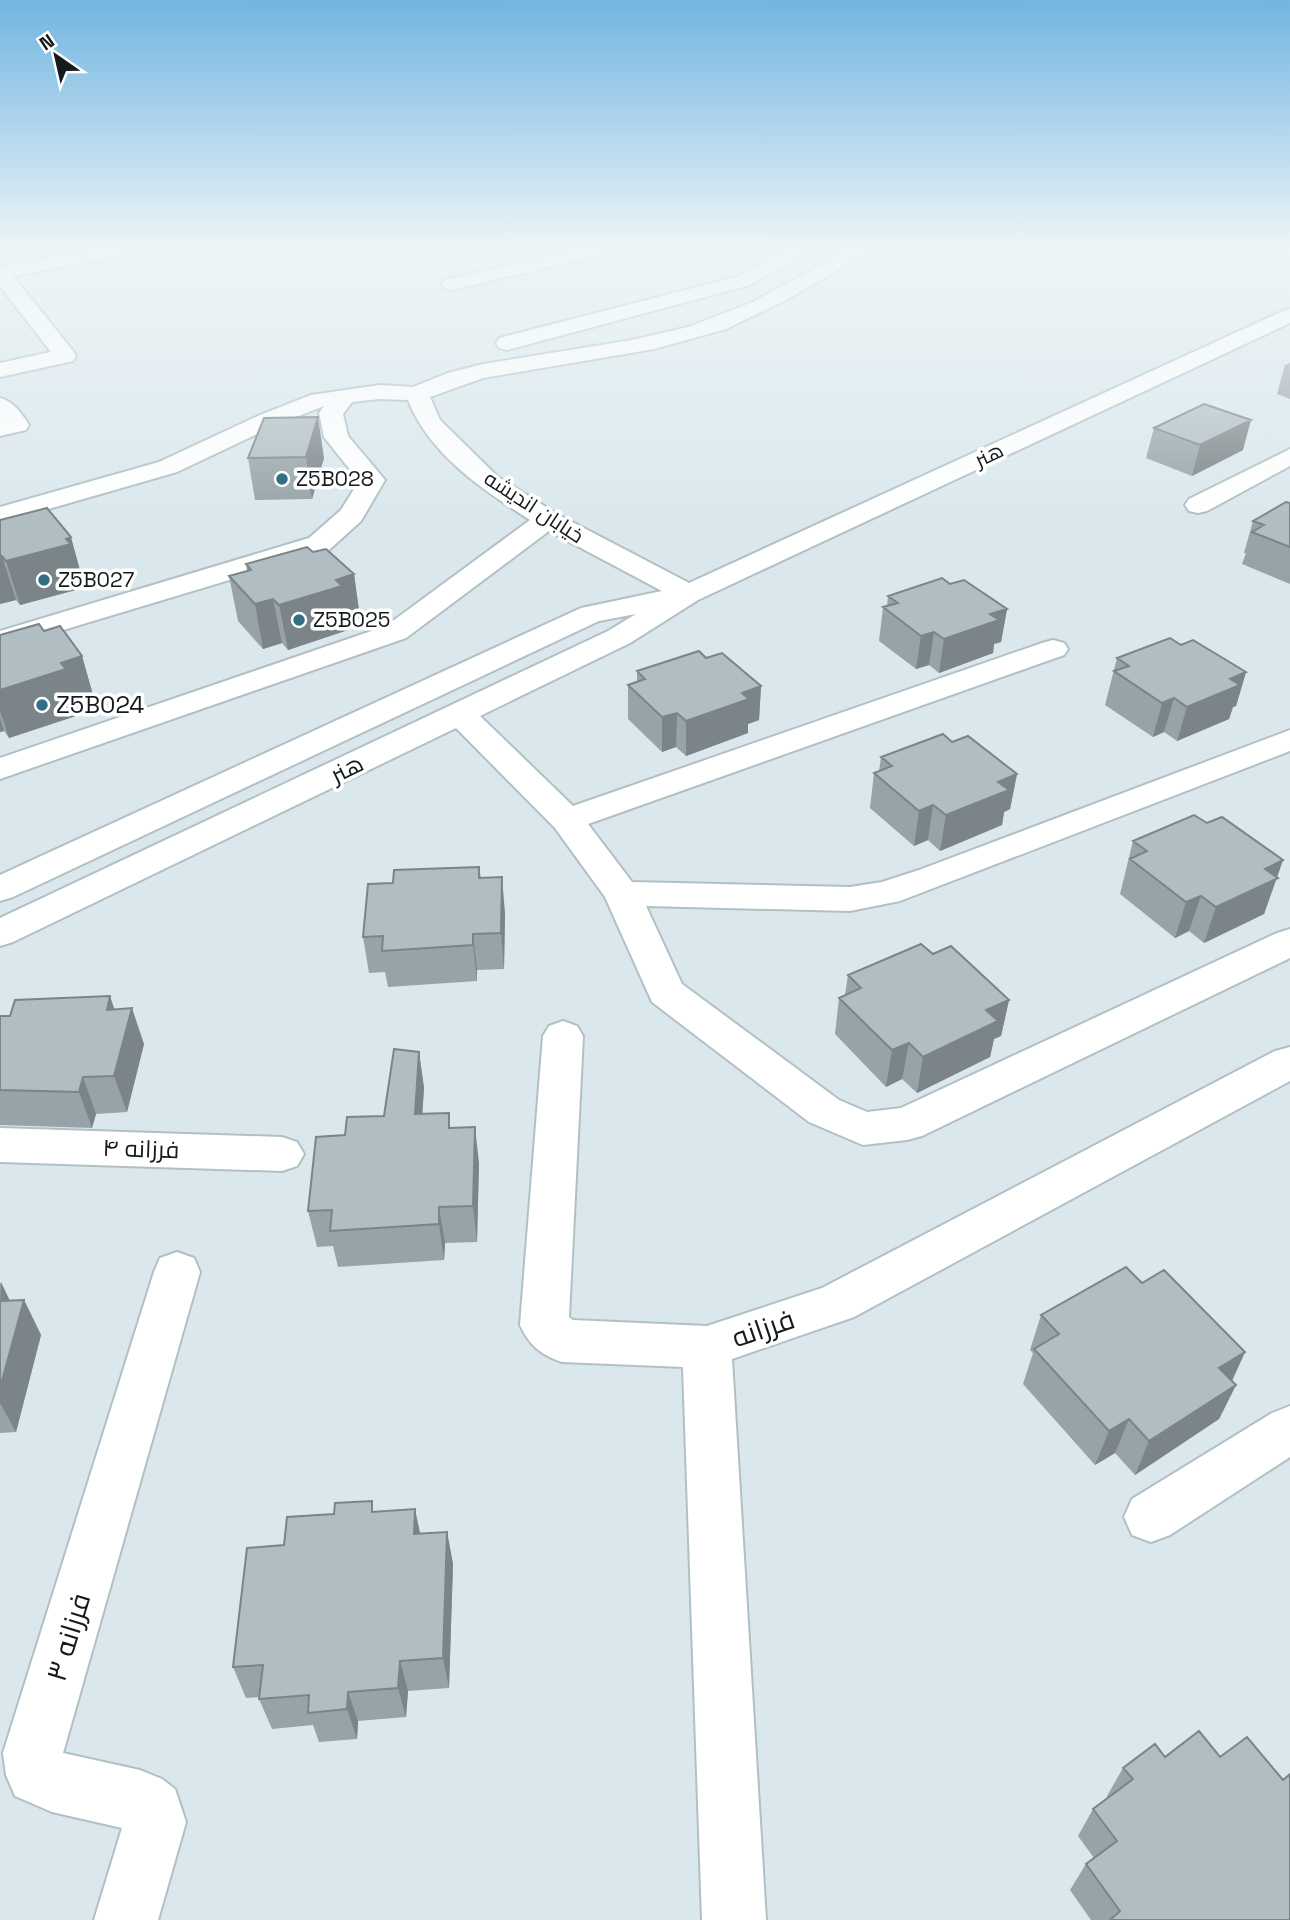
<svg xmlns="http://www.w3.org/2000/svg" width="1290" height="1920" font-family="'Space Grotesk',Cairo,sans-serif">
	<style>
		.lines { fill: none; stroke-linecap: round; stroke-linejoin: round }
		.minor-casing { stroke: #b2c0c5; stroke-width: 4 }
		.minor { fill: #fff; fill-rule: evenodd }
		.wall { fill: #97a3a8 }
		.shaded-wall { fill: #7b8488 }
		.building { fill: #b0bdc3; stroke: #7b8488; stroke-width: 2 }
		.poi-dot { fill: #326f85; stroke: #fff; stroke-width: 2.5 }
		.labels { text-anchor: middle; stroke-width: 7; stroke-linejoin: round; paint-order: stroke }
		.far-street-label { font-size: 21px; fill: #151a1c; stroke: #fff }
		.far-poi-label { font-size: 21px; fill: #151a1c; stroke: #fff; text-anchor: start }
		.poi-label { font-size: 24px; fill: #151a1c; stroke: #fff; text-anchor: start }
		.street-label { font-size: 24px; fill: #151a1c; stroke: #fff }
		.near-street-label { font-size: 28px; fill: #151a1c; stroke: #fff }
	</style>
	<rect width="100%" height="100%" fill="#dae8ed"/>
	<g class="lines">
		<defs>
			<path id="minor" d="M93 250H132L122 256 13 276 73 351 76 356 73 361 0 377V363L51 352 0 286V267Z
				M575 250H608L605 254 452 290 445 288 442 284 445 280Z
				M786 250H810L750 285 507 350 499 348 496 343 499 338 736 277Z
				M848 250H872L788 299 726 329 654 349 483 378 430 397 440 420 498 477 557 514 689 583 1283 311 1290 309V323L698 600 630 643 480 716 573 806 1042 643 1053 640 1064 643 1068 649 1064 655 588 824 632 882 850 887 882 882 919 870 1290 730V751L900 901 850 911 646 906 682 984 839 1100 867 1112 901 1108 1277 933 1290 929V958L922 1136 907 1140 863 1145 809 1122 652 1002 605 897 555 828 456 728 13 942 0 946V918L608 631 636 614 599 621 13 897 0 901V875L581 608 662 591 549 531 406 638 0 779V758L386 626 530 520C483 490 429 454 408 400L380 399 352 402 343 414 348 436 385 480 361 521 329 550 0 649V631L309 538 341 510 359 481 324 437 319 413 324 406 276 425 177 472 0 523V507L159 462 260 415 311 395 380 385 413 387 448 373 483 364 632 340 688 327 753 302Z
				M0 398C13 401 22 414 29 425L26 430 0 436Z
				M1290 449V466L1207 511 1198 513 1189 511 1185 505 1189 499Z
				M563 1021 577 1026 583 1036 569 1317 573 1320 707 1326 822 1288 1275 1051 1290 1047V1081L854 1317 732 1359 766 1920H702L683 1367 562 1362C541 1355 529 1345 520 1325L543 1036 549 1026Z
				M0 1128 282 1137 297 1142 304 1154 297 1166 282 1171 0 1162Z
				M177 1252 194 1258 200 1272 63 1753 140 1770 162 1779 175 1789 186 1822 158 1920H94L122 1828 52 1812 15 1796 6 1775 3 1753 154 1272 160 1258Z
				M1290 1406V1457L1170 1535 1151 1542 1132 1535 1124 1517 1132 1499 1272 1413Z"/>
		</defs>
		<use href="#minor" class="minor-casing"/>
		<use href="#minor" class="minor"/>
	</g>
	<path class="wall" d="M1290 363V399L1277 394 1285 365Z
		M264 418 324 458 312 499 255 500 248 458Z
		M1154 428 1243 450 1192 476 1146 458Z
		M1290 503V584L1242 564 1246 553H1244L1253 521Z
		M0 520 83 581 81 582 83 588 20 605 16 600 0 604Z
		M313 552 354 574 360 618 347 623 348 630 288 650 282 643 263 649 238 621 229 576 247 571 246 564Z
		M950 584 1007 609 1001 642 994 644 993 653 939 673 929 665 916 669 879 641 883 607 887 606 888 596Z
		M44 631 82 656 95 702 77 708 79 715 9 738 4 731 0 732V635Z
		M1181 645 1246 672 1236 706 1233 707 1229 719 1177 741 1164 732 1153 737 1105 705 1117 658Z
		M706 658 761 686 759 720 748 724V733L686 756 676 747 662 752 628 719V685L637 682V671Z
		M952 742 1017 774 1010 809 1004 812 1002 825 940 851 928 840 914 846 870 808 874 773 879 771 881 757Z
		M1207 823 1283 860 1264 914 1204 943 1189 931 1175 938 1120 894 1133 841Z
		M479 867 481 878 505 913 504 969 477 970V981L388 987 385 972 369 973 363 937 393 883Z
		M933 954 1009 1000 1001 1036 994 1039 990 1057 917 1093 902 1079 886 1087 835 1034 839 998 845 995 848 975Z
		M115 1009 144 1044 127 1112 96 1114 92 1128 0 1125V1016Z
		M419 1052 424 1088 422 1114 451 1128 479 1163 477 1242 445 1243 444 1260 338 1267 333 1246 317 1247 308 1211 345 1135 384 1116Z
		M0 1282 10 1301 24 1300 41 1335 16 1432 0 1433Z
		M1142 1283 1245 1352 1232 1381 1236 1385 1219 1419 1135 1475 1115 1453 1095 1465 1023 1384 1033 1353 1030 1350 1041 1315Z
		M375 1512 420 1534 447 1532 453 1564 449 1688 408 1691 406 1717 358 1721 357 1739 319 1742 313 1725 272 1729 259 1699V1697L246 1698 233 1667 284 1545Z
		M1123 1768 1290 1920H1091L1070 1890 1086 1864 1094 1858 1078 1836 1093 1809 1108 1798 1107 1796Z"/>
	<path class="shaded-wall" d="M318 417 324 458 312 499 306 457Z
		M1251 420 1243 450 1192 476 1200 445Z
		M71 537 83 581 81 582 83 588 20 605 6 561Z
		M0 556H2L16 600 0 604Z
		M354 574 360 618 347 623 348 630 288 650 279 605 336 580Z
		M273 599 282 643 263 649 255 604Z
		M1007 609 1001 642 994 644 993 653 939 673 944 639 990 614Z
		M934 632 929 665 916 669 921 636Z
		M82 656 95 702 77 708 79 715 9 738 0 711V690L61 663Z
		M1246 672 1236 706 1233 707 1229 719 1177 741 1187 707 1230 679Z
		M761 686 759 720 748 724V733L686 756V721L742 693Z
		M1174 698 1164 732 1153 737 1162 703Z
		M677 713 676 747 662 752V717Z
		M0 718 4 731 0 732Z
		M1017 774 1010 809 1004 812 1002 825 940 851 946 815 998 782Z
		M933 805 928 840 914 846 919 811Z
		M1283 860 1264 914 1204 943 1216 907 1265 869Z
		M502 877 505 913 504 969 501 933Z
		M1201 896 1189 931 1175 938 1186 902Z
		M473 934 477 970V981L473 945Z
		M110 996 122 1032 107 1010Z
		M1009 1000 1001 1036 994 1039 990 1057 917 1093 923 1057 986 1010Z
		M132 1008 144 1044 127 1112 114 1076Z
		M909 1043 902 1079 886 1087 892 1050Z
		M419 1052 424 1088 420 1150 415 1114Z
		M83 1077 96 1114 92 1128 79 1092Z
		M475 1127 479 1163 477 1242 473 1206Z
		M439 1207 445 1243 444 1260 439 1224Z
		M1 1282 18 1318 0 1313Z
		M24 1300 41 1335 16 1432 0 1403V1388Z
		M1245 1352 1229 1387 1219 1368Z
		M1236 1385 1219 1419 1135 1475 1149 1441Z
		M1129 1419 1115 1453 1095 1465 1109 1431Z
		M415 1509 422 1542 414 1534Z
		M447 1532 453 1564 449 1688 443 1658Z
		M400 1661 408 1691 406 1717 398 1688Z
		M348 1692 358 1721 357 1739 347 1709Z"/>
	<path class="building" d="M1204 404 1251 420 1200 445 1154 428Z
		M318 417 306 457 248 458 264 418Z
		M1286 502 1290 503V547L1252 532 1264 525 1253 521Z
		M47 508 71 537 66 539 71 544 6 561 2 556H0V520Z
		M307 547 313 552 326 549 354 574 336 580 342 586 279 605 273 599 255 604 229 576 251 570 246 564Z
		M942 578 950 584 964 580 1007 609 990 614 999 620 944 639 934 632 921 636 883 607 898 603 888 596Z
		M39 624 44 631 60 626 82 656 61 663 66 669 0 690V635Z
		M1170 638 1181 645 1193 640 1246 672 1230 679 1240 685 1187 707 1174 698 1162 703 1114 671 1129 666 1117 658Z
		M699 651 706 658 722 653 761 686 742 693 749 699 686 721 677 713 662 717 628 685 645 679 637 671Z
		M943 734 952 742 968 736 1017 774 998 782 1009 790 946 815 933 805 919 811 874 773 892 766 881 757Z
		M1194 815 1207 823 1222 817 1283 860 1265 869 1278 878 1216 907 1201 896 1186 902 1130 859 1147 851 1133 841Z
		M479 867V878L502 877 501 933 473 934V945L382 951 383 936 363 937 368 884 393 883 394 870Z
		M921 944 933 954 951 946 1009 1000 986 1010 998 1021 923 1057 909 1043 892 1050 839 998 861 988 848 975Z
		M110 996 107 1010 132 1008 114 1076 83 1077 79 1092 0 1090V1016H10L15 1000Z
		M394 1049 419 1052 415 1114 449 1113V1128L475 1127 473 1206 439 1207V1224L330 1231 332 1210 308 1211 316 1137 345 1135 347 1117 384 1116Z
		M1126 1267 1142 1283 1164 1270 1245 1352 1219 1368 1236 1385 1149 1441 1129 1419 1109 1431 1034 1349 1059 1334 1041 1315Z
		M24 1300 0 1388V1301Z
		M372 1501V1512L415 1509 414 1534 447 1532 443 1658 400 1661 398 1688 348 1692 347 1709 308 1713 309 1695 259 1699 263 1665 233 1667 247 1548 284 1545 287 1517 334 1514 335 1503Z
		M1199 1731 1220 1757 1247 1737 1283 1780 1290 1774V1920H1110L1120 1911 1086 1864 1117 1841 1093 1809 1133 1779 1123 1768 1155 1744 1165 1757Z"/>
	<linearGradient id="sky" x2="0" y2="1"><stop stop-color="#71b5e1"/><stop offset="0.48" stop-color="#eef5f7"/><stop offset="1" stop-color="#eef5f7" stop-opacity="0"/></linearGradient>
	<rect width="1290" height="518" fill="url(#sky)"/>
	<g class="poi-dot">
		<circle cx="282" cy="479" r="7"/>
		<circle cx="44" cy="580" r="7"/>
		<circle cx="299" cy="620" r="7"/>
		<circle cx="42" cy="705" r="7"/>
	</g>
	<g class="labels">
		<g class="far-street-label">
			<text transform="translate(989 455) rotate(-25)" y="7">هنر</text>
			<text transform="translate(534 507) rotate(33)" y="7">خیابان اندیشه</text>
		</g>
		<g class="far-poi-label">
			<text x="296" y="486">Z5B028</text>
			<text x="58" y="587">Z5B027</text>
			<text x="313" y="627">Z5B025</text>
		</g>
		<g class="poi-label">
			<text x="56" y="713">Z5B024</text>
		</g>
		<g class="street-label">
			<text transform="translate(347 769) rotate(-26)" y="8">هنر</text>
			<text transform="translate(141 1149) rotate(2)" y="8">فرزانه ۴</text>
		</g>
		<g class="near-street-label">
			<text transform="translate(763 1328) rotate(-19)" y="10">فرزانه</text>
			<text transform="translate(68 1637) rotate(-73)" y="10">فرزانه ۳</text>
		</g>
	</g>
	<g transform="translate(56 56) rotate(326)" stroke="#ffffff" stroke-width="5" paint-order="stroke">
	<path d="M0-5L12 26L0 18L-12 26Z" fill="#151a1c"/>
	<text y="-10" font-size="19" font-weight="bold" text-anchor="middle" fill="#151a1c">N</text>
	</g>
</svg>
